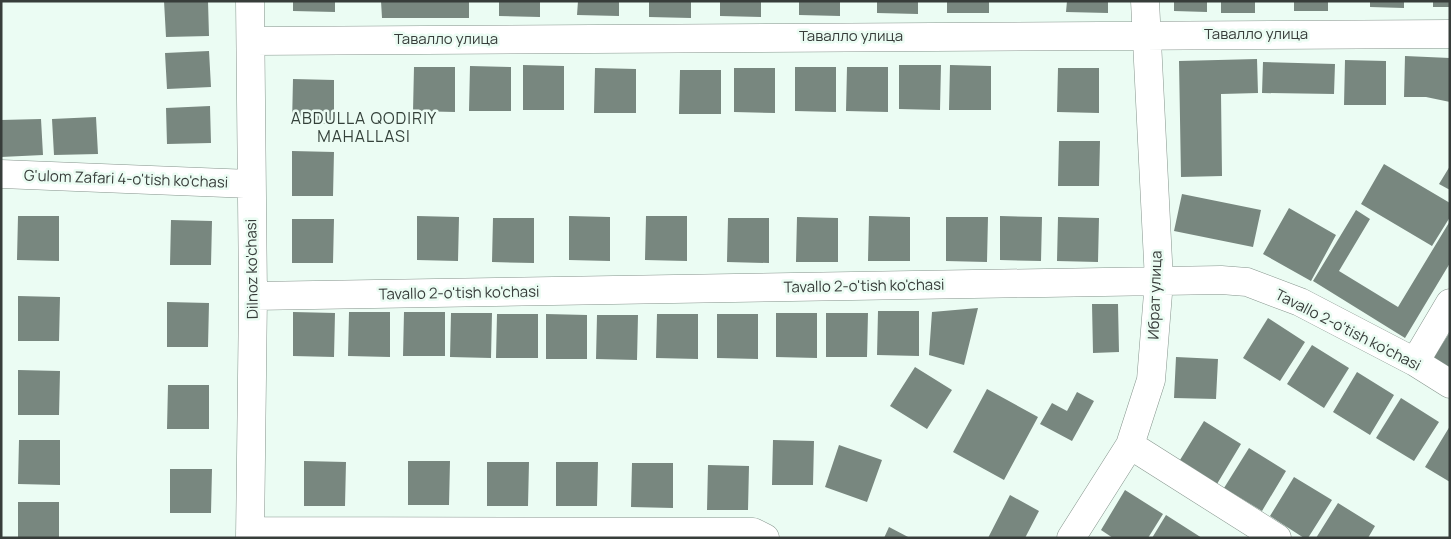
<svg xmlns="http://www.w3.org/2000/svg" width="1451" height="539" font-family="Manrope,sans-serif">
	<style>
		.building { fill: #78877f }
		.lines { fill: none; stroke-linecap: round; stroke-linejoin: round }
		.minor-casing { stroke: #85948c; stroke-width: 29 }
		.minor { stroke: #fff; stroke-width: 28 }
		.labels { text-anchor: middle; stroke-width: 5; stroke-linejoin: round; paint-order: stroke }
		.street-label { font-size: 15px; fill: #373d3a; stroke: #ebfcf3 }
		.neighbourhood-label { font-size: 16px; letter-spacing: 1px; fill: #34413a; stroke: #ebfcf3 }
	</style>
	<rect width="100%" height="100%" fill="#ebfcf3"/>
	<path class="building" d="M164 1H208L209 36 166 37Z
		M293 1H335V12L293 11Z
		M381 1H469V18H382Z
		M499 1H540V17L499 16Z
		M578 1H619V16L577 15Z
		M649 1H691V18L649 17Z
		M720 1H761V17L720 16Z
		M799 1H840V16L799 15Z
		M877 1H918V14L877 13Z
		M947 1H989V13H947Z
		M1067 1H1108V13L1066 12Z
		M1174 1H1207V12L1174 11Z
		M1221 1H1255V13H1221Z
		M1294 1H1328V11H1294Z
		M1370 1H1404V8L1370 7Z
		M1433 1H1450V7H1433Z
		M209 51 211 87 167 89 165 53Z
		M1405 56 1450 58V102L1426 97H1404Z
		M1257 59 1258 93 1221 94 1222 176 1181 177 1179 61Z
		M1345 60 1386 61V105H1344Z
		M1263 62 1335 64 1334 94 1262 93Z
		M523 65 564 66V110H523Z
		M899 65H941L940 110 899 109Z
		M950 65 991 66V110H949Z
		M470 66 511 67V111H469Z
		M414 67H455V112L413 111Z
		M795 67H836V112L795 111Z
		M847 67H888V112L846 111Z
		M595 68 636 69V113H594Z
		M734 68H775V113L734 112Z
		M1058 68H1099V113L1057 112Z
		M680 70H721V114H679Z
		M293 79 334 80V124H292Z
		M210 106 211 143 167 144 166 108Z
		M96 117 98 154 54 155 52 119Z
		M41 119 43 155 1 157V120Z
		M1059 141H1100L1099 186H1058Z
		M292 151 334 152 333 196H292Z
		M1384 164 1450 203V217L1432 246 1361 204Z
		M1450 166V190L1439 184Z
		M1182 194 1261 210 1253 247 1174 231Z
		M1289 208 1336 235 1311 281 1263 254Z
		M1356 210 1370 219 1339 271 1398 307 1450 221V263L1405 338 1313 281Z
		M18 216H59V261L17 260Z
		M417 216 459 217 458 261 417 260Z
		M569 216 610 217V261L569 260Z
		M646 216H687V261L645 260Z
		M869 216 910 217V261H868Z
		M1000 216 1042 217 1041 261 1000 260Z
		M797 217 838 218V262H796Z
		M946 217H988L987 262 946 261Z
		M1058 217 1099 218 1098 262 1057 261Z
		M493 218H534V263L492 262Z
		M728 218H769V263L727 262Z
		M292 219H334L333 263H292Z
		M171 220 212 221 211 265H170Z
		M18 296 60 297 59 341H18Z
		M167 302 209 303 208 347H167Z
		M1092 304H1118L1119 352 1093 353Z
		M978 308 964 365 929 355 932 312Z
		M878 311H919V356L877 355Z
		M293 312 335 313 334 357 293 356Z
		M349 312H390V357L348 356Z
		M404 312H445V356H403Z
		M451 313H492L491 358 450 357Z
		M776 313H817V358L776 357Z
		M826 313H868L867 357H826Z
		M497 314H538V358H496Z
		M546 314 587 315V359H546Z
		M657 314H698V359L656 358Z
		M717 314H758V359L717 358Z
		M597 315H638L637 360 596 359Z
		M1268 318 1305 342 1280 381 1243 358Z
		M1450 332V375L1430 363Z
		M1312 345 1349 368 1324 408 1287 384Z
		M1176 357 1218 359 1216 399 1174 398Z
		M915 367 952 390 927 429 890 406Z
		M18 370 60 371 59 415H18Z
		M1357 372 1394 395 1370 435 1333 412Z
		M168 385H209V429H167Z
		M987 389 1038 417 1004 480 953 452Z
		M1077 392 1094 401 1072 441 1040 424 1052 403 1067 411Z
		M1401 398 1439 422 1414 461 1376 438Z
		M1204 421 1241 444 1217 484 1180 460Z
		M1450 426V482L1425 467Z
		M19 440H60V485L18 484Z
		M773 440 814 441 813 485H772Z
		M839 445 882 460 867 502 825 487Z
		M1249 448 1286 471 1262 511 1224 488Z
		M304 461 346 462 345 506H304Z
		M408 461H450L449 505H408Z
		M487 462H529L528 506H487Z
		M556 462H598L597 506H556Z
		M632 463H673V508L631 507Z
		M708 465 749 466 748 510H707Z
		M170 469H212L211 513H170Z
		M1294 477 1332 500 1308 538H1304L1270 516Z
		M1125 490 1163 514 1148 538H1113L1101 530Z
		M1010 495 1039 511 1025 538H988Z
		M18 502H59V538H18Z
		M1338 503 1375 526 1368 538H1316Z
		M1166 515 1202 538H1152Z
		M889 527 910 538H884Z"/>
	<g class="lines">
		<defs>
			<path id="minor" d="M250 1 253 296 250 538
				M252 41 1450 34
				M1 174 251 184
				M253 296 1221 280 1247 282 1300 302 1415 362 1450 384
				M1415 362 1450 303
				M1130 445 1277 538
				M250 531 753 532 765 538
				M1071 538 1130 445 1151 380 1159 281 1145 1"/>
		</defs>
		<use href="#minor" class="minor-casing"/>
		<use href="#minor" class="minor"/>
	</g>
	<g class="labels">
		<g class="street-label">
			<text x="1256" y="39">Тавалло улица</text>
			<text x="851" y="41">Тавалло улица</text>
			<text x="446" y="44">Тавалло улица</text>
			<text transform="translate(126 179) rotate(2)" y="5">G'ulom Zafari 4-o'tish ko'chasi</text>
			<text transform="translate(252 269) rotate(-91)" y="5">Dilnoz ko'chasi</text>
			<text transform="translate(864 286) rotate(-1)" y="5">Tavallo 2-o'tish ko'chasi</text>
			<text transform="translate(459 293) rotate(-1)" y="5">Tavallo 2-o'tish ko'chasi</text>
			<text transform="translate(1155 295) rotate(-88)" y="5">Ибрат улица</text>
			<text transform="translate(1348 330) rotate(27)" y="5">Tavallo 2-o'tish ko'chasi</text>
		</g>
		<g class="neighbourhood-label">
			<text x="364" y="124">ABDULLA QODIRIY<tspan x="364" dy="18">MAHALLASI</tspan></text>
		</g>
	</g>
	<rect width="1451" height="539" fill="none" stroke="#373d3a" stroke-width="5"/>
</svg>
